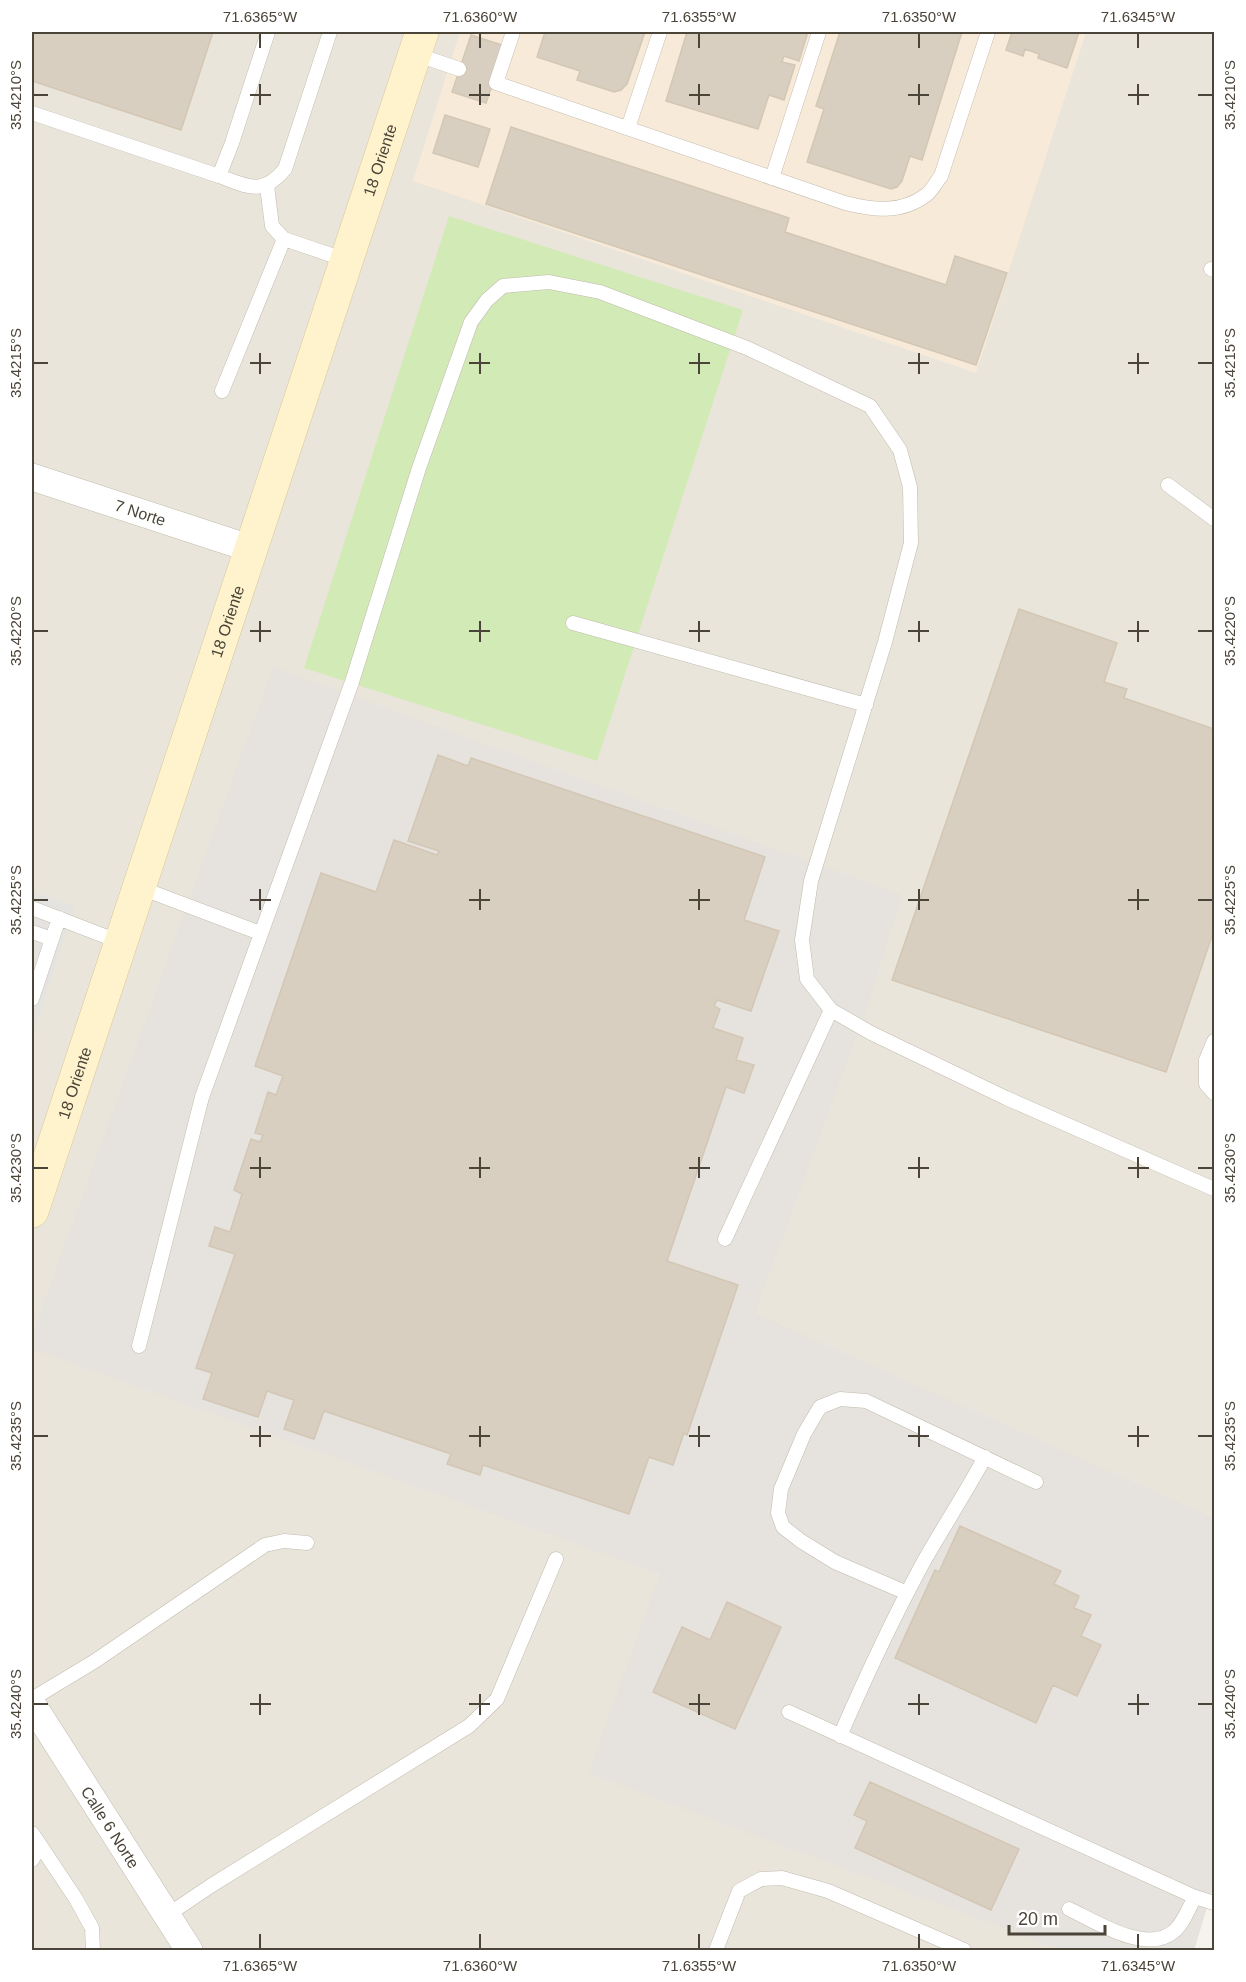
<svg xmlns="http://www.w3.org/2000/svg" width="1246" height="1982" font-family="Helvetica,sans-serif">
	<style>
		.residential { fill: #eae5da }
		.commercial { fill: #f7ead8 }
		.industrial { fill: #e6e2dd }
		.green { fill: #d2eab5 }
		.parking { fill: #e5e3e0 }
		.building { fill: #d8cfc1; stroke: #d3c7b4; stroke-width: 1.5 }
		.lines { fill: none; stroke-linecap: round; stroke-linejoin: round }
		.lane-casing { stroke: #c2bbae; stroke-width: 15 }
		.street-casing { stroke: #c2bbae; stroke-width: 28 }
		.secondary-casing { stroke: #d6c79b; stroke-width: 34 }
		.lane { stroke: #fff; stroke-width: 14 }
		.street { stroke: #fff; stroke-width: 27 }
		.secondary { stroke: #fff3cd; stroke-width: 33 }
		.ticks { fill: none; stroke: #4b4439; stroke-width: 2 }
		.labels { text-anchor: middle; stroke-width: 4.5; stroke-linejoin: round; paint-order: stroke }
		.street-label { font-size: 16px; fill: #4b4439; stroke: #fff }
		.neatline { fill: none; stroke: #4b4439; stroke-width: 2 }
		.ticks-label { font-size: 15px; text-anchor: middle; fill: #4b4439 }
	</style>
	<rect width="100%" height="100%" fill="#f6f3ec"/>
	<path class="residential" d="M32 32H1214V1884L1194 1950H32Z"/>
	<path class="commercial" d="M460 32H1086L976 373 413 181Z"/>
	<path class="industrial" d="M273 667 902 895 869 1002 755 1313 1214 1518V1884L1194 1950H1062L588 1773 660 1574 32 1349V1335Z"/>
	<path class="green" d="M449 216 743 310 597 761 304 668Z"/>
	<path class="parking" d="M32 892 75 906 32 1037Z"/>
	<path class="building" d="M32 32H213L181 130 32 81Z
		M545 32H645L627 84 621 90 614 92 577 80 580 71 537 57Z
		M687 32H808L799 61 784 56 782 62 795 65 784 100 769 95 758 129 666 101Z
		M840 32H962L922 160 910 156 902 181 897 187 891 189 807 162 824 109 816 106Z
		M1012 32H1079L1067 68 1038 58 1039 54 1025 49 1023 56 1006 50Z
		M471 35 505 46 486 103 452 92Z
		M445 115 490 129 478 167 433 153Z
		M511 127 789 218 785 232 946 285 955 256 1007 273 976 365 486 204Z
		M1019 609 1117 643 1104 682 1127 689 1124 698 1214 729V930L1166 1072 892 980Z
		M438 755 468 766 471 758 765 857 744 920 779 931 751 1011 717 1000 714 1006 720 1009 713 1028 743 1038 736 1060 754 1065 744 1093 726 1087 667 1261 738 1285 687 1435 684 1433 673 1465 649 1457 629 1514 483 1465 480 1475 447 1464 451 1454 324 1411 314 1439 284 1429 294 1400 267 1391 258 1417 203 1399 212 1373 196 1368 235 1254 209 1246 215 1227 230 1232 242 1194 234 1190 251 1139 260 1142 263 1135 255 1133 268 1092 276 1095 283 1076 255 1066 321 873 376 892 394 840 437 855 439 851 408 841Z
		M960 1526 1061 1571 1054 1584 1079 1596 1074 1608 1091 1615 1081 1636 1101 1645 1077 1696 1053 1685 1036 1723 895 1658 935 1570 939 1572Z
		M727 1602 781 1627 735 1729 653 1692 682 1627 710 1640Z
		M870 1782 1019 1849 991 1910 855 1848 867 1821 854 1815Z"/>
	<g class="lines">
		<defs>
			<path id="lane" d="M513 32 496 83 845 203C873 210 901 214 926 195 932 191 936 182 941 176L988 32
				M415 54 459 69
				M32 113 219 176 232 143 268 32
				M628 128 660 32
				M219 176C249 187 262 196 285 169L330 32
				M772 178 819 32
				M267 186 272 226 284 239 346 260
				M1211 269 1214 270
				M222 391 284 239
				M1168 485 1214 519
				M573 623 866 705
				M138 887 260 933
				M32 908 120 942
				M32 932 52 939
				M32 999 59 918
				M1214 1041 1206 1060V1084L1214 1093
				M725 1239 831 1010
				M139 1346 202 1097 352 682 419 468 471 322 487 300 503 286 549 282 600 292 747 348 870 406 900 450 910 487 911 543 885 642 811 881 802 940 807 979 831 1010 871 1033 1006 1098 1214 1189
				M907 1593 835 1562 801 1541 783 1527 778 1513 781 1489 804 1434 820 1407 840 1399 866 1401 1036 1482
				M32 1699 95 1661 265 1545 284 1541 307 1543
				M789 1712 1195 1897 1214 1903
				M840 1736C866 1676 893 1618 924 1561 944 1526 966 1492 985 1457
				M32 1833 76 1899 92 1928 93 1950
				M32 1860 40 1846
				M1069 1909C1096 1922 1146 1954 1173 1932 1183 1925 1189 1907 1195 1897
				M166 1916 212 1885 469 1726 497 1699 556 1559
				M716 1950 739 1891 761 1879 782 1878 828 1891 964 1950"/>
			<g id="street">
				<path id="s1" d="M32 477 249 548"/>
				<path id="s2" d="M32 1704 189 1950"/>
			</g>
			<g id="secondary">
				<path id="s3" d="M32 1211 422 32"/>
			</g>
		</defs>
		<use href="#lane" class="lane-casing"/>
		<use href="#street" class="street-casing"/>
		<use href="#secondary" class="secondary-casing"/>
		<use href="#lane" class="lane"/>
		<use href="#street" class="street"/>
		<use href="#secondary" class="secondary"/>
	</g>
	<path class="ticks" d="M260 33V48M480 33V48M699 33V48M919 33V48M1138 33V48M260 84V105M480 84V105M699 84V105M919 84V105M1138 84V105M33 95H48M250 95H271M469 95H490M689 95H710M908 95H929M1128 95H1149M1198 95H1213M260 353V374M480 353V374M699 353V374M919 353V374M1138 353V374M33 363H48M250 363H271M469 363H490M689 363H710M908 363H929M1128 363H1149M1198 363H1213M260 621V642M480 621V642M699 621V642M919 621V642M1138 621V642M33 631H48M250 631H271M469 631H490M689 631H710M908 631H929M1128 631H1149M1198 631H1213M260 889V910M480 889V910M699 889V910M919 889V910M1138 889V910M33 900H48M250 900H271M469 900H490M689 900H710M908 900H929M1128 900H1149M1198 900H1213M260 1157V1178M480 1157V1178M699 1157V1178M919 1157V1178M1138 1157V1178M33 1168H48M250 1168H271M469 1168H490M689 1168H710M908 1168H929M1128 1168H1149M1198 1168H1213M260 1426V1447M480 1426V1447M699 1426V1447M919 1426V1447M1138 1426V1447M33 1436H48M250 1436H271M469 1436H490M689 1436H710M908 1436H929M1128 1436H1149M1198 1436H1213M260 1694V1715M480 1694V1715M699 1694V1715M919 1694V1715M1138 1694V1715M33 1704H48M250 1704H271M469 1704H490M689 1704H710M908 1704H929M1128 1704H1149M1198 1704H1213M260 1934V1949M480 1934V1949M699 1934V1949M919 1934V1949M1138 1934V1949"/>
	<g class="labels">
		<g class="street-label">
			<text dy="6" stroke="none"><textPath href="#s3" startOffset="1107">18 Oriente</textPath></text>
			<text dy="6" stroke="none"><textPath href="#s1" startOffset="114">7 Norte</textPath></text>
			<text dy="6" stroke="none"><textPath href="#s3" startOffset="621">18 Oriente</textPath></text>
			<text dy="6" stroke="none"><textPath href="#s3" startOffset="135">18 Oriente</textPath></text>
			<text dy="6" stroke="none"><textPath href="#s2" startOffset="146">Calle 6 Norte</textPath></text>
		</g>
	</g>
	<rect width="1246" height="1982" fill="none" stroke="#ffffff" stroke-width="66"/>
	<path d="M1009 1925v9h96v-9" fill="none" stroke="#4b4439" stroke-width="3"/>
	<text x="1018" y="1925" font-size="18" fill="#4b4439" stroke="#ffffff" stroke-width="4.5" paint-order="stroke">20 m</text>
	<rect x="33" y="33" width="1180" height="1916" class="neatline"/>
	<g class="ticks-label">
		<text x="260" y="22">71.6365°W</text>
		<text x="480" y="22">71.6360°W</text>
		<text x="699" y="22">71.6355°W</text>
		<text x="919" y="22">71.6350°W</text>
		<text x="1138" y="22">71.6345°W</text>
		<text transform="translate(16 95) rotate(-90)" y="5">35.4210°S</text>
		<text transform="translate(1230 95) rotate(-90)" y="5">35.4210°S</text>
		<text transform="translate(16 363) rotate(-90)" y="5">35.4215°S</text>
		<text transform="translate(1230 363) rotate(-90)" y="5">35.4215°S</text>
		<text transform="translate(16 631) rotate(-90)" y="5">35.4220°S</text>
		<text transform="translate(1230 631) rotate(-90)" y="5">35.4220°S</text>
		<text transform="translate(16 900) rotate(-90)" y="5">35.4225°S</text>
		<text transform="translate(1230 900) rotate(-90)" y="5">35.4225°S</text>
		<text transform="translate(16 1168) rotate(-90)" y="5">35.4230°S</text>
		<text transform="translate(1230 1168) rotate(-90)" y="5">35.4230°S</text>
		<text transform="translate(16 1436) rotate(-90)" y="5">35.4235°S</text>
		<text transform="translate(1230 1436) rotate(-90)" y="5">35.4235°S</text>
		<text transform="translate(16 1704) rotate(-90)" y="5">35.4240°S</text>
		<text transform="translate(1230 1704) rotate(-90)" y="5">35.4240°S</text>
		<text x="260" y="1971">71.6365°W</text>
		<text x="480" y="1971">71.6360°W</text>
		<text x="699" y="1971">71.6355°W</text>
		<text x="919" y="1971">71.6350°W</text>
		<text x="1138" y="1971">71.6345°W</text>
	</g>
</svg>
